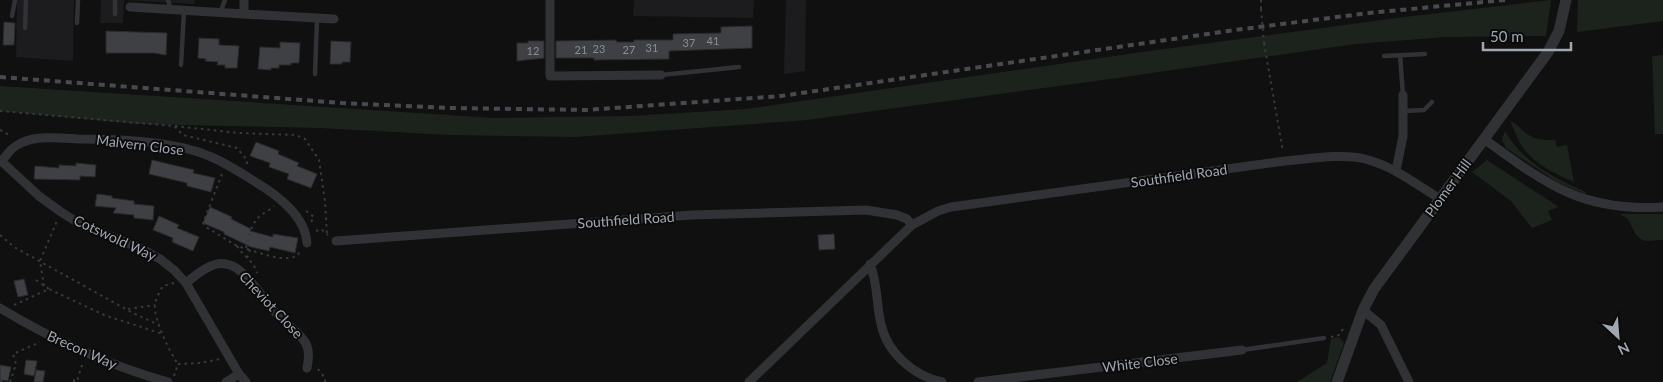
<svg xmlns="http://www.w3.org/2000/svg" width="1663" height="382" font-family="Lato,sans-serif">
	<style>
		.built { fill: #1c1c1e }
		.green { fill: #1c231c }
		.building { fill: #3f4044; stroke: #2a2a2d }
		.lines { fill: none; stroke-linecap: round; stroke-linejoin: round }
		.path { stroke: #37393d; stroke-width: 2; stroke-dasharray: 2.5 4; stroke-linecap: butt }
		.service { stroke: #313236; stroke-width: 4.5 }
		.minor { stroke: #313236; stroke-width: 9 }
		.tertiary { stroke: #313236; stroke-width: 11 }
		.rail { stroke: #484a4f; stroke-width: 4; stroke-dasharray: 6 5; stroke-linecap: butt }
		.path-bridge { stroke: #37393d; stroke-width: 2; stroke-dasharray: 2.5 4; stroke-linecap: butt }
		.labels { text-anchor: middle; stroke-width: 4; stroke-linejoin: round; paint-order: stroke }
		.number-label { font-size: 11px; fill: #888e96 }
		.street-label { font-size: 14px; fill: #a1a8b2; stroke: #0b0b0c }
	</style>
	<rect width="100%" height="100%" fill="#101011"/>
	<path class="built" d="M17 0H74L73 61 16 57Z
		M101 0H195V4L124 0 123 23H100Z
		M634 0H754L753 18 633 16Z
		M786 0H806L805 71 784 74Z"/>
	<path class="green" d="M1551 0 1546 36 1446 37 1355 44 1103 80 807 120 575 137 450 135 320 128 136 124 0 111V86L495 118 631 116 746 109 1142 52 1404 17Z
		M1578 0H1663V21L1577 32Z
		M1663 55V134H1655L1652 56Z
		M1510 121C1518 124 1520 129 1527 134 1535 140 1545 140 1555 140L1557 147 1567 145 1574 182C1556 174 1533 164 1522 146 1517 139 1514 129 1510 121Z
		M1505 131C1522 162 1554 178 1586 192L1585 194 1557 182 1506 148 1502 140Z
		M1487 160 1559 207 1548 211 1552 220 1532 228 1511 201 1472 172Z
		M1619 214H1663V240L1645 241 1641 239 1636 235 1628 219Z
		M1339 337 1344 343 1330 382H1297L1327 363 1331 339Z"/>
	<path class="building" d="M4 22 15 23 14 45H3Z
		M752 26V48L669 51V59L594 60V58H556V41L616 40V42H634V40H673V34L721 33V27Z
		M106 31 167 33 166 55 154 53H106Z
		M199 38 219 39V45L239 46 237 68H225V65H217L218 62 205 61 206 59 198 58Z
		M331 41 351 42 350 62H342V64H330Z
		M528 41H544V58L517 61V43H528Z
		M280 42 300 43 299 63H291V65H279V68H271V70L258 69 260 47 280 48Z
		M256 142 279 151 278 154 299 163 297 166 317 174 311 188 287 179 289 174 269 167 270 163 250 156Z
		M152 160 194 170 193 173 215 178 211 192 187 186V183L149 174Z
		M76 163 96 165 95 177 80 176V180L34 179 35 166 59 168V165L76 166Z
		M97 194 112 196V198L134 201V204L154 206 153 220 134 218V215L113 213 116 208 95 206Z
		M210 207 232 217 231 219 251 229 250 231 273 237V234L298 238 295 253 270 247 269 251 251 247 224 234V232L203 223Z
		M159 216 179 225 177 228 199 237 193 251 172 242 173 238 153 230Z
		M834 234 835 249 819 250 818 235Z
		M24 279 28 295 18 297 14 281Z
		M26 360 37 361 34 376 24 374Z
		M0 365 11 367 8 381 0 380Z
		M36 370 45 371 43 382H34Z"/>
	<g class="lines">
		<path class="path" d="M1261 9V0
			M1264 43 1283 152
			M0 111 174 126 183 135 237 148 247 160V165
			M175 126 239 133 296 135 305 139 319 160 325 201 327 235
			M0 130 11 136
			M222 174 203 223 206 227 237 246 250 250
			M306 211 314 217 311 222
			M316 231 321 229 328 235
			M0 235 14 247 131 312 159 325
			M237 246C243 256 254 261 257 273
			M246 248C249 236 251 223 261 215 265 212 270 210 274 206
			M247 258 250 250C264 254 285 263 298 255L300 249
			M36 280 49 289
			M174 283 163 286C160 291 156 298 155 304 153 318 170 353 178 364
			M44 286 40 261 57 221
			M14 305 49 289 104 315 163 334
			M128 309 155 305
			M1331 337 1339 335 1343 329
			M178 364 200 363 220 359
			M318 369 325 378V382
			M174 376 178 364
			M0 381 3 382
			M10 382 16 364 13 354 40 342
			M74 382V380L77 381 83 362"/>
		<path class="service" d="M115 0V14
			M168 0 171 9
			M220 13 225 0
			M12 16 15 0
			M77 23 78 0
			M25 28 26 0
			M1400 55 1403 95
			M1384 56 1425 54
			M181 65 184 11
			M315 74 317 19
			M661 75 739 67
			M1404 111 1424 110 1432 102
			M1242 350 1324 338"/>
		<path class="minor" d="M550 0V76L661 75
			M130 7 244 14V0
			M244 14 334 19
			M1484 139C1546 184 1582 212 1663 207
			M0 160 39 196 61 212 80 224 140 248 160 259 174 270 186 283 239 374 246 382
			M2 161C8 153 12 147 21 143 37 135 61 138 78 139 115 139 175 141 209 156 229 164 247 177 265 188 283 200 306 220 307 243
			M1396 171 1403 136V95
			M336 241 692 215 866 210 897 215 907 219 912 225
			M870 264C878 283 876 304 881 324 887 353 914 376 942 382
			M186 283C196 275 212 261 226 264 232 265 236 267 240 271 254 282 263 299 275 312 284 322 297 330 305 342 310 350 309 359 307 368
			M0 308C53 340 108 365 168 382
			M1363 310 1381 325 1409 382
			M226 382 239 374
			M749 382 912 225 938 211 951 207 1285 161C1308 159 1343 153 1365 159 1393 166 1416 184 1440 199
			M978 382 1242 350"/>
		<path class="tertiary" d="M1337 382 1363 310 1374 289 1548 52 1559 31 1566 0"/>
		<path class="rail" d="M0 77 342 103 448 108 586 110 781 96 1235 30 1369 13 1505 0"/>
		<path class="path-bridge" d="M1261 9 1264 43"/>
	</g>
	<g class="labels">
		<g class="number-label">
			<text x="713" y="45">41</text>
			<text x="689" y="47">37</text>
			<text x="652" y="52">31</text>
			<text x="599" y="53">23</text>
			<text x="581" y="54">21</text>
			<text x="629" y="54">27</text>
			<text x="533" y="55">12</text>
		</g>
		<g class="street-label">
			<text transform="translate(140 145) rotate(7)" y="5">Malvern Close</text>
			<text transform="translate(1179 176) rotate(-8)" y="5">Southfield Road</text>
			<text transform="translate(1448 188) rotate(-54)" y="5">Plomer Hill</text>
			<text transform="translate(626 220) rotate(-4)" y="5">Southfield Road</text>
			<text transform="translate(115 238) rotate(25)" y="5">Cotswold Way</text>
			<text transform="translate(271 305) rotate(47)" y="5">Cheviot Close</text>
			<text transform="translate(82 350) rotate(24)" y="5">Brecon Way</text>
			<text transform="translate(1140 363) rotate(-7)" y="5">White Close</text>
		</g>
	</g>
	<g transform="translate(1618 337) rotate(154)" stroke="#0b0b0c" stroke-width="4" paint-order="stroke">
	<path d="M0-4L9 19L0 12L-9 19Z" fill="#a1a8b2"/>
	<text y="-8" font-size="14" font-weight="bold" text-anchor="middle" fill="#a1a8b2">N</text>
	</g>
	<path d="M1483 42v8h88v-8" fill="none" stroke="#a1a8b2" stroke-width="2.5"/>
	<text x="1490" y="42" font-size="15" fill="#a1a8b2" stroke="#0b0b0c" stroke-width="4" paint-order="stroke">50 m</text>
</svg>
